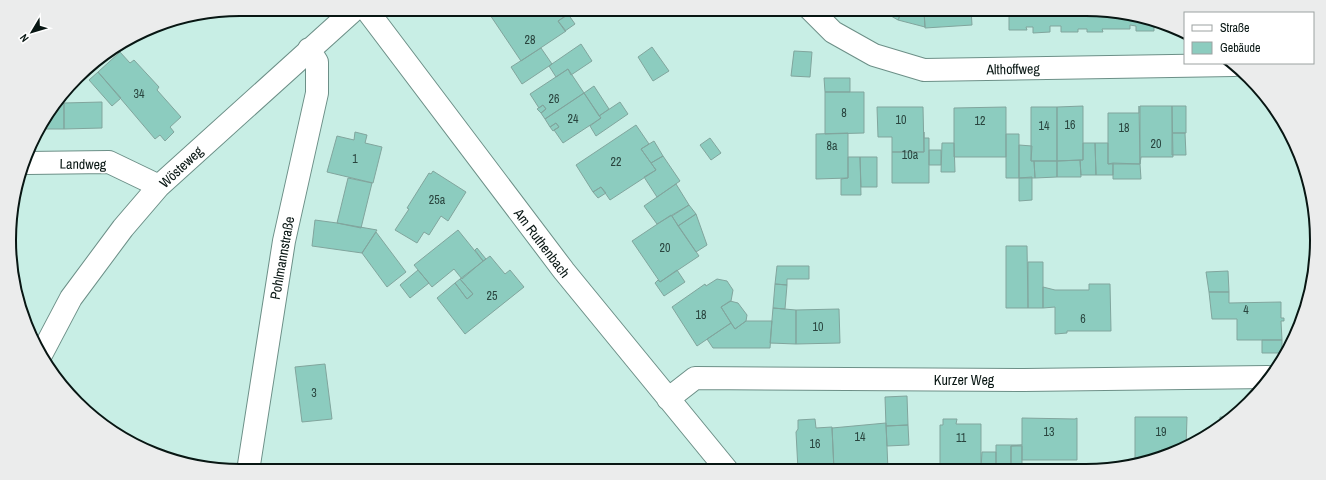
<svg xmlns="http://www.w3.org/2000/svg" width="1326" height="480" font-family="'Archivo Narrow',sans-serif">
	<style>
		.building { fill: #8cccbf; stroke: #81a59d }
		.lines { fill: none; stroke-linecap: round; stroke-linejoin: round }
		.minor-casing { stroke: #6c8f87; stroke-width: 24 }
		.minor { stroke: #fff; stroke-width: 22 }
		.labels { text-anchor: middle; stroke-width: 3; stroke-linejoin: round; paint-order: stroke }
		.number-label { font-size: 12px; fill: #29443e }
		.street-label { font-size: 14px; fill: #081613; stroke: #fff }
		.rim { fill: none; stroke: #081613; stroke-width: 2 }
	</style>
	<rect width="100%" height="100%" fill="#c8eee5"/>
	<path class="building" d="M486 9H561L566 16 558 21 566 31 521 61Z
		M879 9H903L898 20Z
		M903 9 924 12 925 27 898 20Z
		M924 9H971L972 25 925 28Z
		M991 9H1009V12H991Z
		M1009 9H1086L1146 17 1154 21V31H1136V26L1130 25V29H1102L1103 32H1087V29H1078V32H1061V26H1050V32L1033 33V27H1026L1027 30H1009Z
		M568 14 575 24 565 31 558 21Z
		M581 44 592 61 571 75 568 69 556 77 549 66Z
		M652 47 669 71 653 81 638 57Z
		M541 48 552 64 522 84 511 67Z
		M794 51 812 52 810 77 791 76Z
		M120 52 130 63 134 60 159 87 157 90 181 117 170 127 174 132 165 141 160 135 155 139 98 72Z
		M568 69 584 93 545 119 541 113 546 109 543 105 539 108 530 94Z
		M98 72 121 98 112 106 89 80Z
		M824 78H850V92H825Z
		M594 86 609 109 599 116 584 93Z
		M825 92H864V133L825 134Z
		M584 93 601 118 563 143 554 130 559 127 556 123 550 127 545 119Z
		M102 102V128L64 129V103Z
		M620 102 628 114 596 136 590 126 601 118 599 116Z
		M58 103H64V129H38L40 125Z
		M543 105 546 109 541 113 537 109Z
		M1083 106V160L1057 161V107Z
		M1139 106 1140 164H1108V113H1139Z
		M1140 106H1172L1173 157H1141L1140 164Z
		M1172 106H1186V133H1172Z
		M877 107H923L924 152H892V137H878Z
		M1006 107V157H954V108Z
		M1031 107H1057V161H1031Z
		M556 123 559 127 553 131 550 127Z
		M636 125 649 144 641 149 656 170 610 200 601 187 593 192 576 165Z
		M355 132 367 135 365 143 382 147 373 183 327 172 337 136 354 140Z
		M924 132V138H929V183H892V152H924Z
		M848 133V178L816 179V134Z
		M1172 133H1185L1186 155H1172Z
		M1006 134H1019V178H1006Z
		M710 138 721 153 711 160 700 145Z
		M654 141 663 156 651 163 641 149Z
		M942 143H954L955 172H941Z
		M1083 143H1095L1096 175H1081L1080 160H1083Z
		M1095 143H1108V164L1113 163V175H1096Z
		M1019 145 1032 146 1031 161H1034L1035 178H1019Z
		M929 150H941V165H929Z
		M663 156 680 181 657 197 644 177 656 170 651 163Z
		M848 157H860L861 195H841V179L848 178Z
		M860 157H877V187H861Z
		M1080 160 1081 177H1057V161Z
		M1034 161H1057V177L1035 178Z
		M1113 163 1140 164 1141 179H1113Z
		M433 171 466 192 448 221 441 216 429 235 424 232 417 243 395 230 409 209 407 208 429 173 431 174Z
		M1032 177V200L1019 201V178Z
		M348 178 372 183 361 228 337 223Z
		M676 184 689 205 657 224 644 206Z
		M601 187 606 193 598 198 593 192Z
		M689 205 696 214 678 226 672 216Z
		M696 214 707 245 696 252 678 226Z
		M671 215 699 256 660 282 632 241Z
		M315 220 337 223 377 230 362 253 312 246Z
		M458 230 483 261 462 279 454 269 432 287 414 265Z
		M376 232 406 272 387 287 362 253Z
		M1006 246H1027L1028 308H1006Z
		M477 248 486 259 483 261 475 250Z
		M490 256 505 274 510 270 524 287 465 334 437 298 455 283 467 299 473 294 460 279Z
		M1028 262H1043V308H1028Z
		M777 266H809V279H787V285L775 284Z
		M418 270 429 283 410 298 400 285Z
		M677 270 685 282 664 296 655 283 658 280 660 282Z
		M1228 271 1229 292H1209L1206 272Z
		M460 279 473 294 467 299 455 283Z
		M717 279 727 281 733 290 731 301 721 307 731 323 697 346 672 307 705 284 706 286Z
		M775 284 787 285 785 309 773 308Z
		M1089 284H1110L1111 331H1067V333L1055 334V307L1043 308V287L1055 290H1089Z
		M1209 292H1229V303L1281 302V318H1284V321H1281L1282 340H1237V319H1212Z
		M730 301 738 303 747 315 746 321 735 329 721 307Z
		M773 308 796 310V344L770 343Z
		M839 309 840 343 796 344V310Z
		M746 321H772L770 348H713L707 339 731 323 735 329Z
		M1262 340H1282V353H1262Z
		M325 364 332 419 302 422 295 367Z
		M907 396 908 425 886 426 885 397Z
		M1135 417H1187L1186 448 1146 460H1135Z
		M1220 417H1233L1220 426Z
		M1022 418 1075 419 1077 418V460H1022Z
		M815 419 816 428 832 427 834 470H798L796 432 798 429V420Z
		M943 419H957L956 424H981V466H940V425H943Z
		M886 423 888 470H834L832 428Z
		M908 425 909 445 887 446 886 426Z
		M1202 433H1210L1202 438Z
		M996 445H1022L1011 446V469H996Z
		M1011 446H1022V469H1011Z
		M982 452H996V469H981Z
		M940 466H981V469H940Z"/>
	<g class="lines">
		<defs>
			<path id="minor" d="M366 9 564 271 727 470
				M810 9 833 32 874 55 924 70 1234 65
				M27 163 109 162 159 186
				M42 353 71 298 123 228 159 186 355 9
				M668 399 695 378 1024 380 1268 377
				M248 471 284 241 317 93V62L309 49"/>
		</defs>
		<use href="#minor" class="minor-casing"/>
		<use href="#minor" class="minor"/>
	</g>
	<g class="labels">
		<g class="number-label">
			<text x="530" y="44">28</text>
			<text x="139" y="98">34</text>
			<text x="554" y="103">26</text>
			<text x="844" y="117">8</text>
			<text x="573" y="123">24</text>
			<text x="901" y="124">10</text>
			<text x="980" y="125">12</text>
			<text x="1070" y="129">16</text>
			<text x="1044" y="130">14</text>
			<text x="1124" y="132">18</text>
			<text x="1156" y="148">20</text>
			<text x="832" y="150">8a</text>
			<text x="910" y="159">10a</text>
			<text x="355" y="163">1</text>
			<text x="616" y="166">22</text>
			<text x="437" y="204">25a</text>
			<text x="665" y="252">20</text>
			<text x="492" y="300">25</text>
			<text x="1246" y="314">4</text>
			<text x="701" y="319">18</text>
			<text x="1083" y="323">6</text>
			<text x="818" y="331">10</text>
			<text x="314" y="397">3</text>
			<text x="1049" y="436">13</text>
			<text x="1161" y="436">19</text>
			<text x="860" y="441">14</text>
			<text x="961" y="442">11</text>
			<text x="815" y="448">16</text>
		</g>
		<g class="street-label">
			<text transform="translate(1013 69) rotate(-1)" y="5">Althoffweg</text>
			<text transform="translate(83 164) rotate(1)" y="5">Landweg</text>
			<text transform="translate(181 167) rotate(-43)" y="5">Wösteweg</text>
			<text transform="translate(542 243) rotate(53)" y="5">Am Ruthenbach</text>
			<text transform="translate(282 258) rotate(-80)" y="5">Pohlmannstraße</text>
			<text x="964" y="385">Kurzer Weg</text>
		</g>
	</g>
	<path d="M0 0H1326V480H0ZM240 16H1086A224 224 0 0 1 1310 240V240A224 224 0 0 1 1086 464H240A224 224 0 0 1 16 240V240A224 224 0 0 1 240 16Z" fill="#ebecec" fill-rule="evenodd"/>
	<path class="rim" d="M240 16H1086A224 224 0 0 1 1310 240V240A224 224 0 0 1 1086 464H240A224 224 0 0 1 16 240V240A224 224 0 0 1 240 16Z"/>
	<rect x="1184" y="12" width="130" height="52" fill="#ffffff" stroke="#9ca2a1"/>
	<rect x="1192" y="25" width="20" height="6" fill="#ffffff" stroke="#9ca2a1"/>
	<text x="1220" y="32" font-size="12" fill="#081613">Straße</text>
	<rect x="1192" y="42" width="20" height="12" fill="#8cccbf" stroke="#9ca2a1"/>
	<text x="1220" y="52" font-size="12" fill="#081613">Gebäude</text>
	<g transform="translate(32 32) rotate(232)" stroke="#ffffff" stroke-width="3" paint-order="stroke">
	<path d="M0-3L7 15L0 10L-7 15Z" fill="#081613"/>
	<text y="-6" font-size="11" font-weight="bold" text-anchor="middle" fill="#081613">N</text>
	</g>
</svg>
